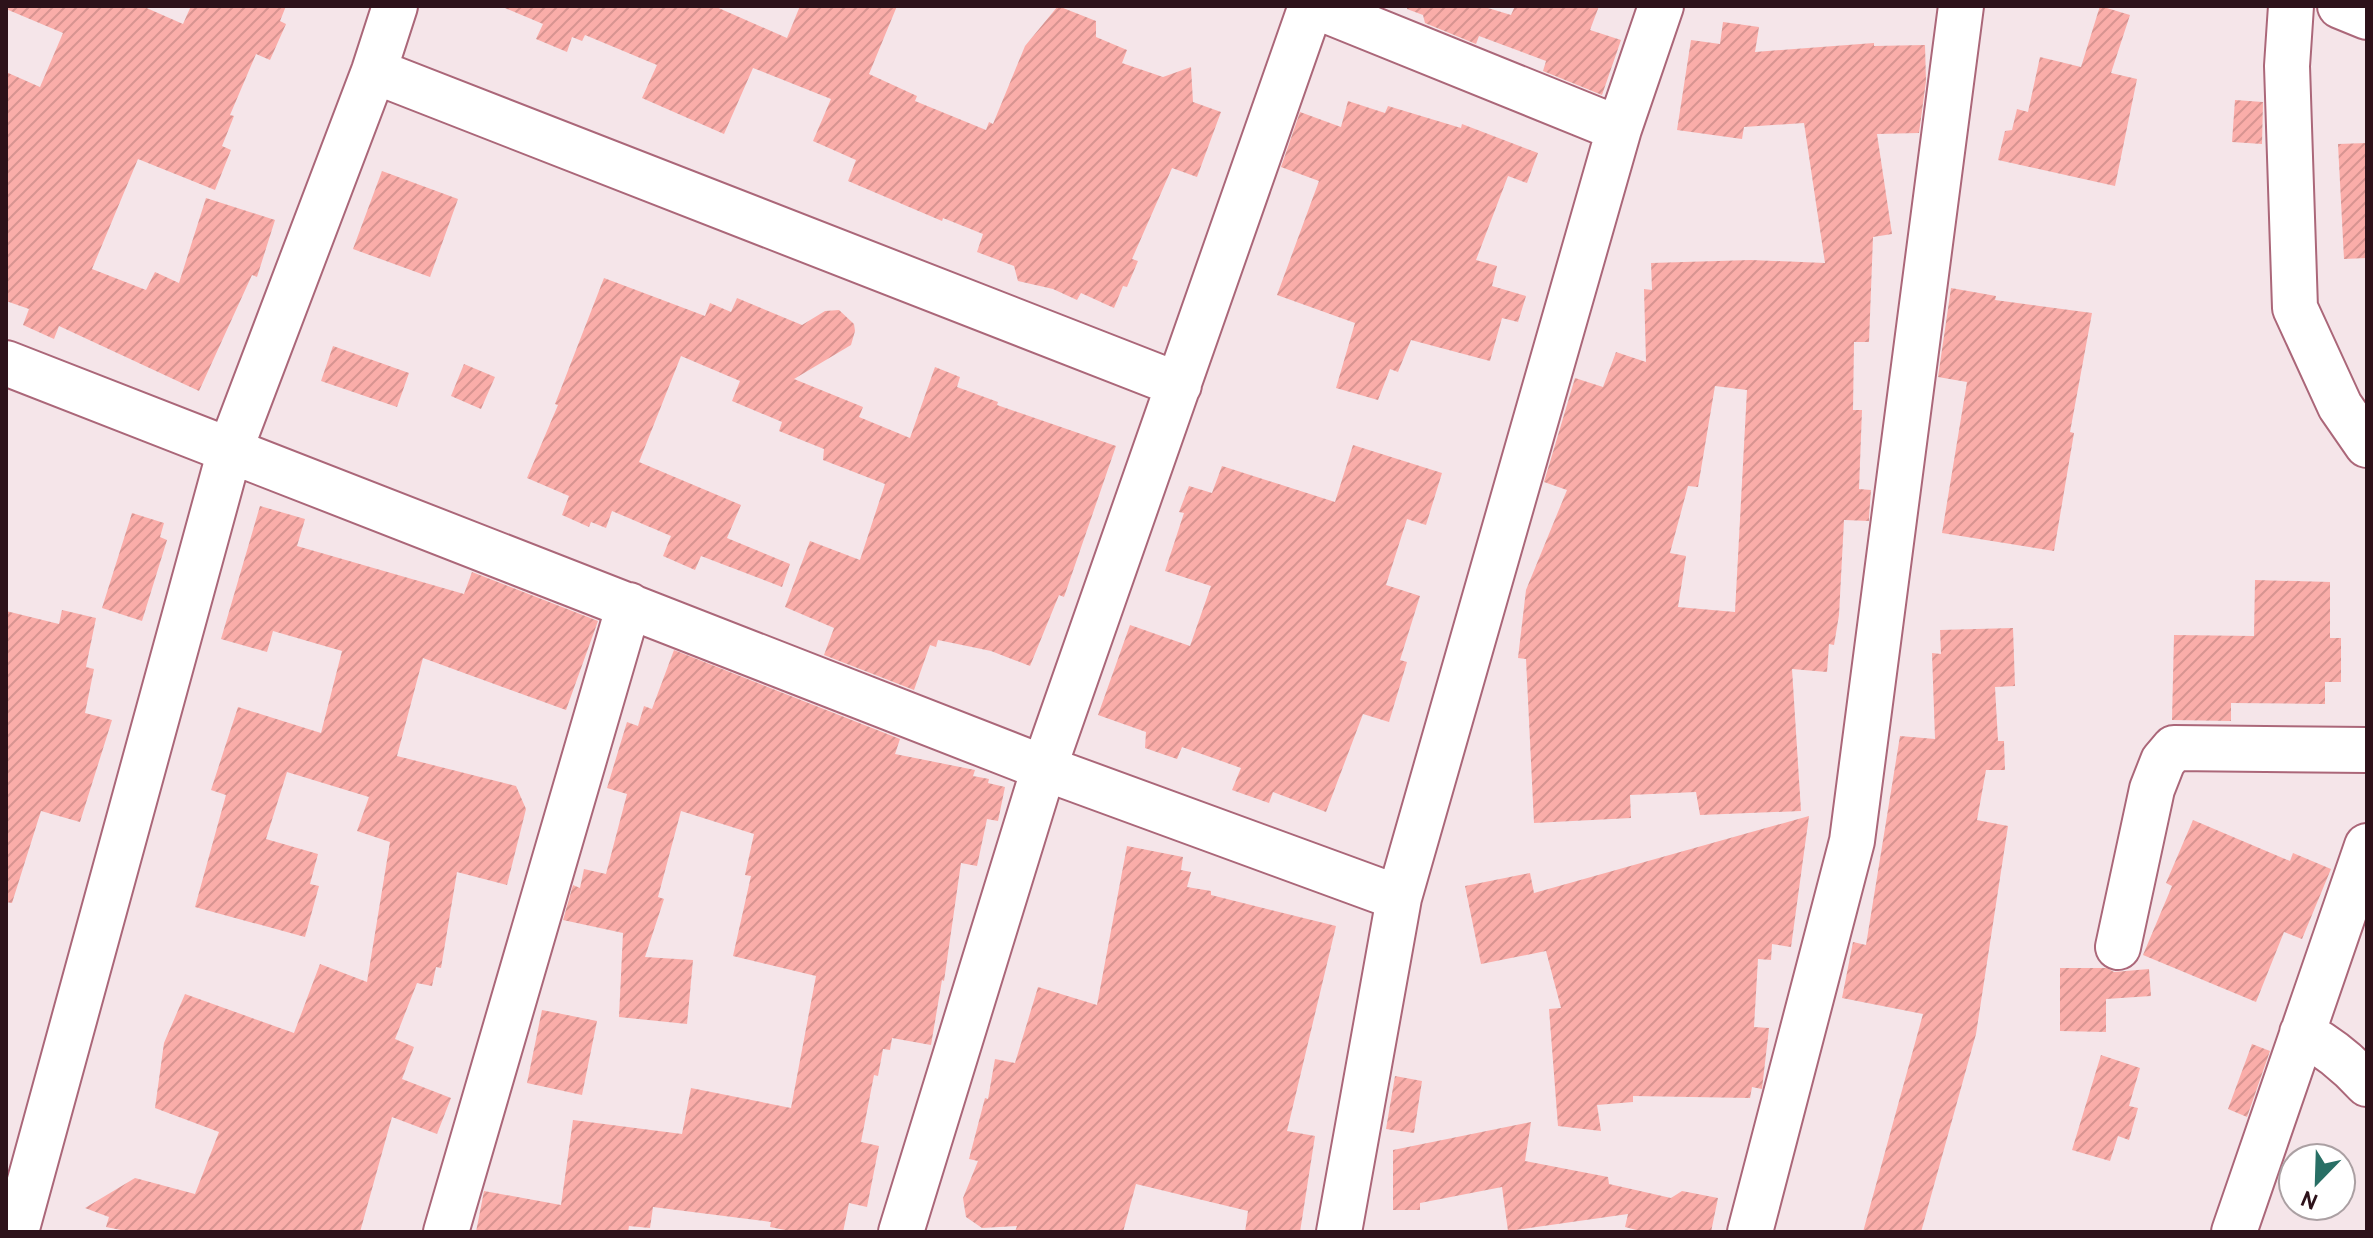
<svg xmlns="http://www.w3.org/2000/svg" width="2373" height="1238" font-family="Overpass,sans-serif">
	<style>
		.building { fill: url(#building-hatch); fill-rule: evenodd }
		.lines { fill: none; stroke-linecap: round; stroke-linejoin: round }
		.minor-casing { stroke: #ab6779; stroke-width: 48 }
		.minor { stroke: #fff; stroke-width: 44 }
	</style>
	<defs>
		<pattern id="building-hatch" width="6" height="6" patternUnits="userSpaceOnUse" patternTransform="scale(2)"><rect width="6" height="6" fill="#faada9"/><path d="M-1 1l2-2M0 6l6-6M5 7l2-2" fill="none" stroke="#d79491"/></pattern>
	</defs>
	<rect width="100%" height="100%" fill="#f5e5e9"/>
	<path class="building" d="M6 6H142L183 24 191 6H286L280 21 286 24 270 60 256 54 230 115 234 116 222 146 231 150 215 190 138 159 92 269 146 290 155 272 179 283 206 198 275 220 257 277 252 275 199 391 59 326 54 339 23 325 29 309 6 301V72L40 87 63 33 6 9Z
		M500 6H714L787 38 800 6H897L869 74 917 96 915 101 986 130 989 122 993 124 1025 46 1058 6 1096 21V37L1127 50 1122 63 1163 77 1191 67 1193 102 1221 112 1197 177 1172 168 1132 259 1138 261 1127 287 1123 286 1114 308 1081 293 1077 300 1053 289 1018 281 1014 266 977 252 983 234 943 218 942 221 848 181 856 160 813 141 831 99 753 68 724 134 642 98 657 65 585 35 582 41 572 37 567 52 536 39 543 24Z
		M1407 6H1489L1488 8 1511 15 1515 6H1599L1590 30 1621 40 1602 95 1543 71 1546 61 1479 36 1476 44 1425 23 1423 15 1407 9Z
		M2100 6 2130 15 2111 73 2137 79 2115 186 1998 160 2005 131 2012 130 2017 109 2028 112 2040 57 2081 67Z
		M1723 22 1759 27 1755 52 1874 43V46L1925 45 1926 81 1919 133 1877 134 1892 234 1873 237 1869 342H1854L1853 410H1862L1859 489 1871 490 1869 517V521L1844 520 1839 615 1834 645 1829 644 1827 672 1792 669 1801 811 1700 815 1696 792 1630 795 1631 818 1534 823 1526 659 1518 658 1526 590 1567 490 1544 482 1575 378 1603 387 1616 352 1646 362 1644 289 1652 290 1651 263 1751 260 1825 263 1804 123 1744 127 1742 139 1677 130 1691 40 1720 44ZM1715 386 1747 390 1735 612 1678 607 1686 556 1670 553 1688 486 1698 487Z
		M2235 100 2263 102 2262 144 2232 142Z
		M1348 101 1385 113 1388 106 1461 128 1462 124 1538 153 1527 183 1508 176 1476 260 1497 266 1492 286 1526 296 1518 322 1502 318 1490 361 1411 340 1398 372 1390 369 1378 400 1336 388 1355 323 1277 295 1319 181 1281 167 1300 112 1341 127Z
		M2367 143V258L2344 259 2338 144Z
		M382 171 458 199 430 277 353 249Z
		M604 278 705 316 710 303 731 312 737 298 802 325 825 311 839 310 854 324 855 331 851 345 794 379 863 407 859 417 910 438 935 367 960 377 957 387 998 402 997 405 1116 446 1064 597 1059 595 1030 666 991 651 938 640 936 647 930 645 914 690 824 655 834 628 785 607 810 541 860 560 885 484 823 460 824 449 779 431 782 422 732 401 740 381 681 356 639 462 741 505 727 538 790 564 782 587 701 556 695 570 663 556 671 536 612 511 606 528 591 522 589 527 562 515 569 496 527 478 558 405 555 404Z
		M1951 288 1996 296 1995 300 2092 313 2070 432 2074 433 2054 551 1942 533 1967 382 1938 377Z
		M333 346 409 373 397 407 321 381Z
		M464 364 495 377 481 409 451 396Z
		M1353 445 1442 473 1426 525 1407 519 1386 585 1420 596 1400 660 1407 662 1389 722 1363 714 1326 812 1273 792 1269 803 1232 790 1241 768 1182 747 1177 759 1145 748 1146 732 1098 715 1130 625 1190 646 1211 586 1165 571 1184 513 1179 512 1189 486 1212 493 1222 466 1335 502Z
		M260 506 305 519 297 546 464 594 472 572 598 621 566 710 423 658 397 756 516 786 526 809 507 885 457 872 441 968 436 967 432 986 417 983 395 1039 414 1047 402 1079 451 1098 437 1134 392 1117 360 1232H131L106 1227 109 1217 85 1208 135 1178 195 1194 219 1132 155 1108 164 1043 185 994 294 1033 320 964 367 982 390 842 357 831 369 797 287 772 266 839 318 854 310 884 319 886 305 937 195 907 226 795 211 790 238 707 321 733 342 651 273 631 267 652 221 639Z
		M132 513 164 523 160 537 167 540 142 621 102 608Z
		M2255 580 2330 582V638H2341V682H2325V704L2231 703V721L2172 720 2174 635 2254 636Z
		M62 610 96 618 86 667 94 669 85 713 112 720 80 822 41 811 12 903 6 902V611L59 624Z
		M2013 628 2015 686 1995 687 1998 741H2004L2005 770H1986L1977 820 2008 826 1976 1034 1921 1232H1863L1923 1014 1842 998 1853 942 1866 945 1900 736 1935 739 1932 653 1941 654 1940 630Z
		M674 650 900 739 895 754 975 770 973 776 989 779 988 783 1005 787 998 821 987 819 977 866 961 863 944 981 942 980 931 1045 892 1038 890 1050 883 1049 878 1076 874 1075 861 1142 879 1146 867 1207 849 1203 843 1232H795L770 1227 771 1222 653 1207 650 1228 629 1226 628 1232H476L484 1191 561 1205 573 1120 682 1134 691 1088 791 1108 816 976 733 956 751 876 745 875 754 834 681 811 658 897 664 899 645 957 693 960 687 1024 619 1017 623 933 563 920 573 885 580 888 584 869 606 874 627 794 607 788 627 722 638 726 644 706 652 709Z
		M1809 816 1791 947 1772 944 1771 960 1758 959 1754 1027 1769 1028 1762 1089 1752 1087 1750 1098 1633 1096V1102L1597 1105 1601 1131 1558 1126 1549 1009 1561 1008 1546 951 1481 964 1465 886 1530 873 1534 893Z
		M2193 820 2290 861 2293 853 2331 869 2302 939 2284 932 2256 1002 2143 955 2172 886 2166 883Z
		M1127 846 1183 857 1181 870 1191 872 1187 887 1211 891V895L1336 926 1287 1131 1315 1136 1300 1232H1245L1248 1211 1136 1184 1123 1232H1015L1017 1226 982 1228 966 1217 963 1198 978 1161 969 1159 985 1098 988 1099 995 1059 1015 1063 1038 987 1097 1005Z
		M2060 968H2107L2114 972 2149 969 2151 996 2106 999V1032L2060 1031Z
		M542 1010 597 1021 582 1095 527 1083Z
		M2252 1044 2270 1051 2247 1117 2228 1109Z
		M2101 1055 2140 1068 2129 1106 2138 1108 2129 1140 2118 1136 2110 1161 2072 1150Z
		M1395 1076 1422 1081 1414 1133 1386 1129Z
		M1531 1122 1525 1161 1608 1177 1609 1184 1671 1198 1682 1191 1718 1198 1711 1232H1644L1625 1227 1628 1214 1508 1231 1502 1187 1420 1203V1210H1393V1150Z"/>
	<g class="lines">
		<defs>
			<path id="minor" d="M1315 6 1619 129
				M2291 6 2287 66 2295 308 2340 406 2367 445
				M2340 6 2367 17
				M374 71 1179 385
				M6 363 1044 768 1399 898
				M2118 947 2152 789 2163 761 2174 748 2367 750
				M2302 1033C2327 1046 2348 1063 2367 1084
				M16 1232 230 450 374 71 395 6
				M446 1232 629 605
				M901 1232 1044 768 1311 6
				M1339 1232 1399 898 1619 129 1661 6
				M1750 1232 1852 841 1961 6
				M2234 1232 2367 846"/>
		</defs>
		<use href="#minor" class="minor-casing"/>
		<use href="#minor" class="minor"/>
	</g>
	<rect width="2373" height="1238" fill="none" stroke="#2d121a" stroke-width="16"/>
	<g transform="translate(2317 1182) rotate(203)"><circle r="38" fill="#ffffff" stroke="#aba0a3" stroke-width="2"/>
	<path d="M0-6L14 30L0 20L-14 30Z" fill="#286f65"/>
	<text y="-12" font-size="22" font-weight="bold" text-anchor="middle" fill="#2d121a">N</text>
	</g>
</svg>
